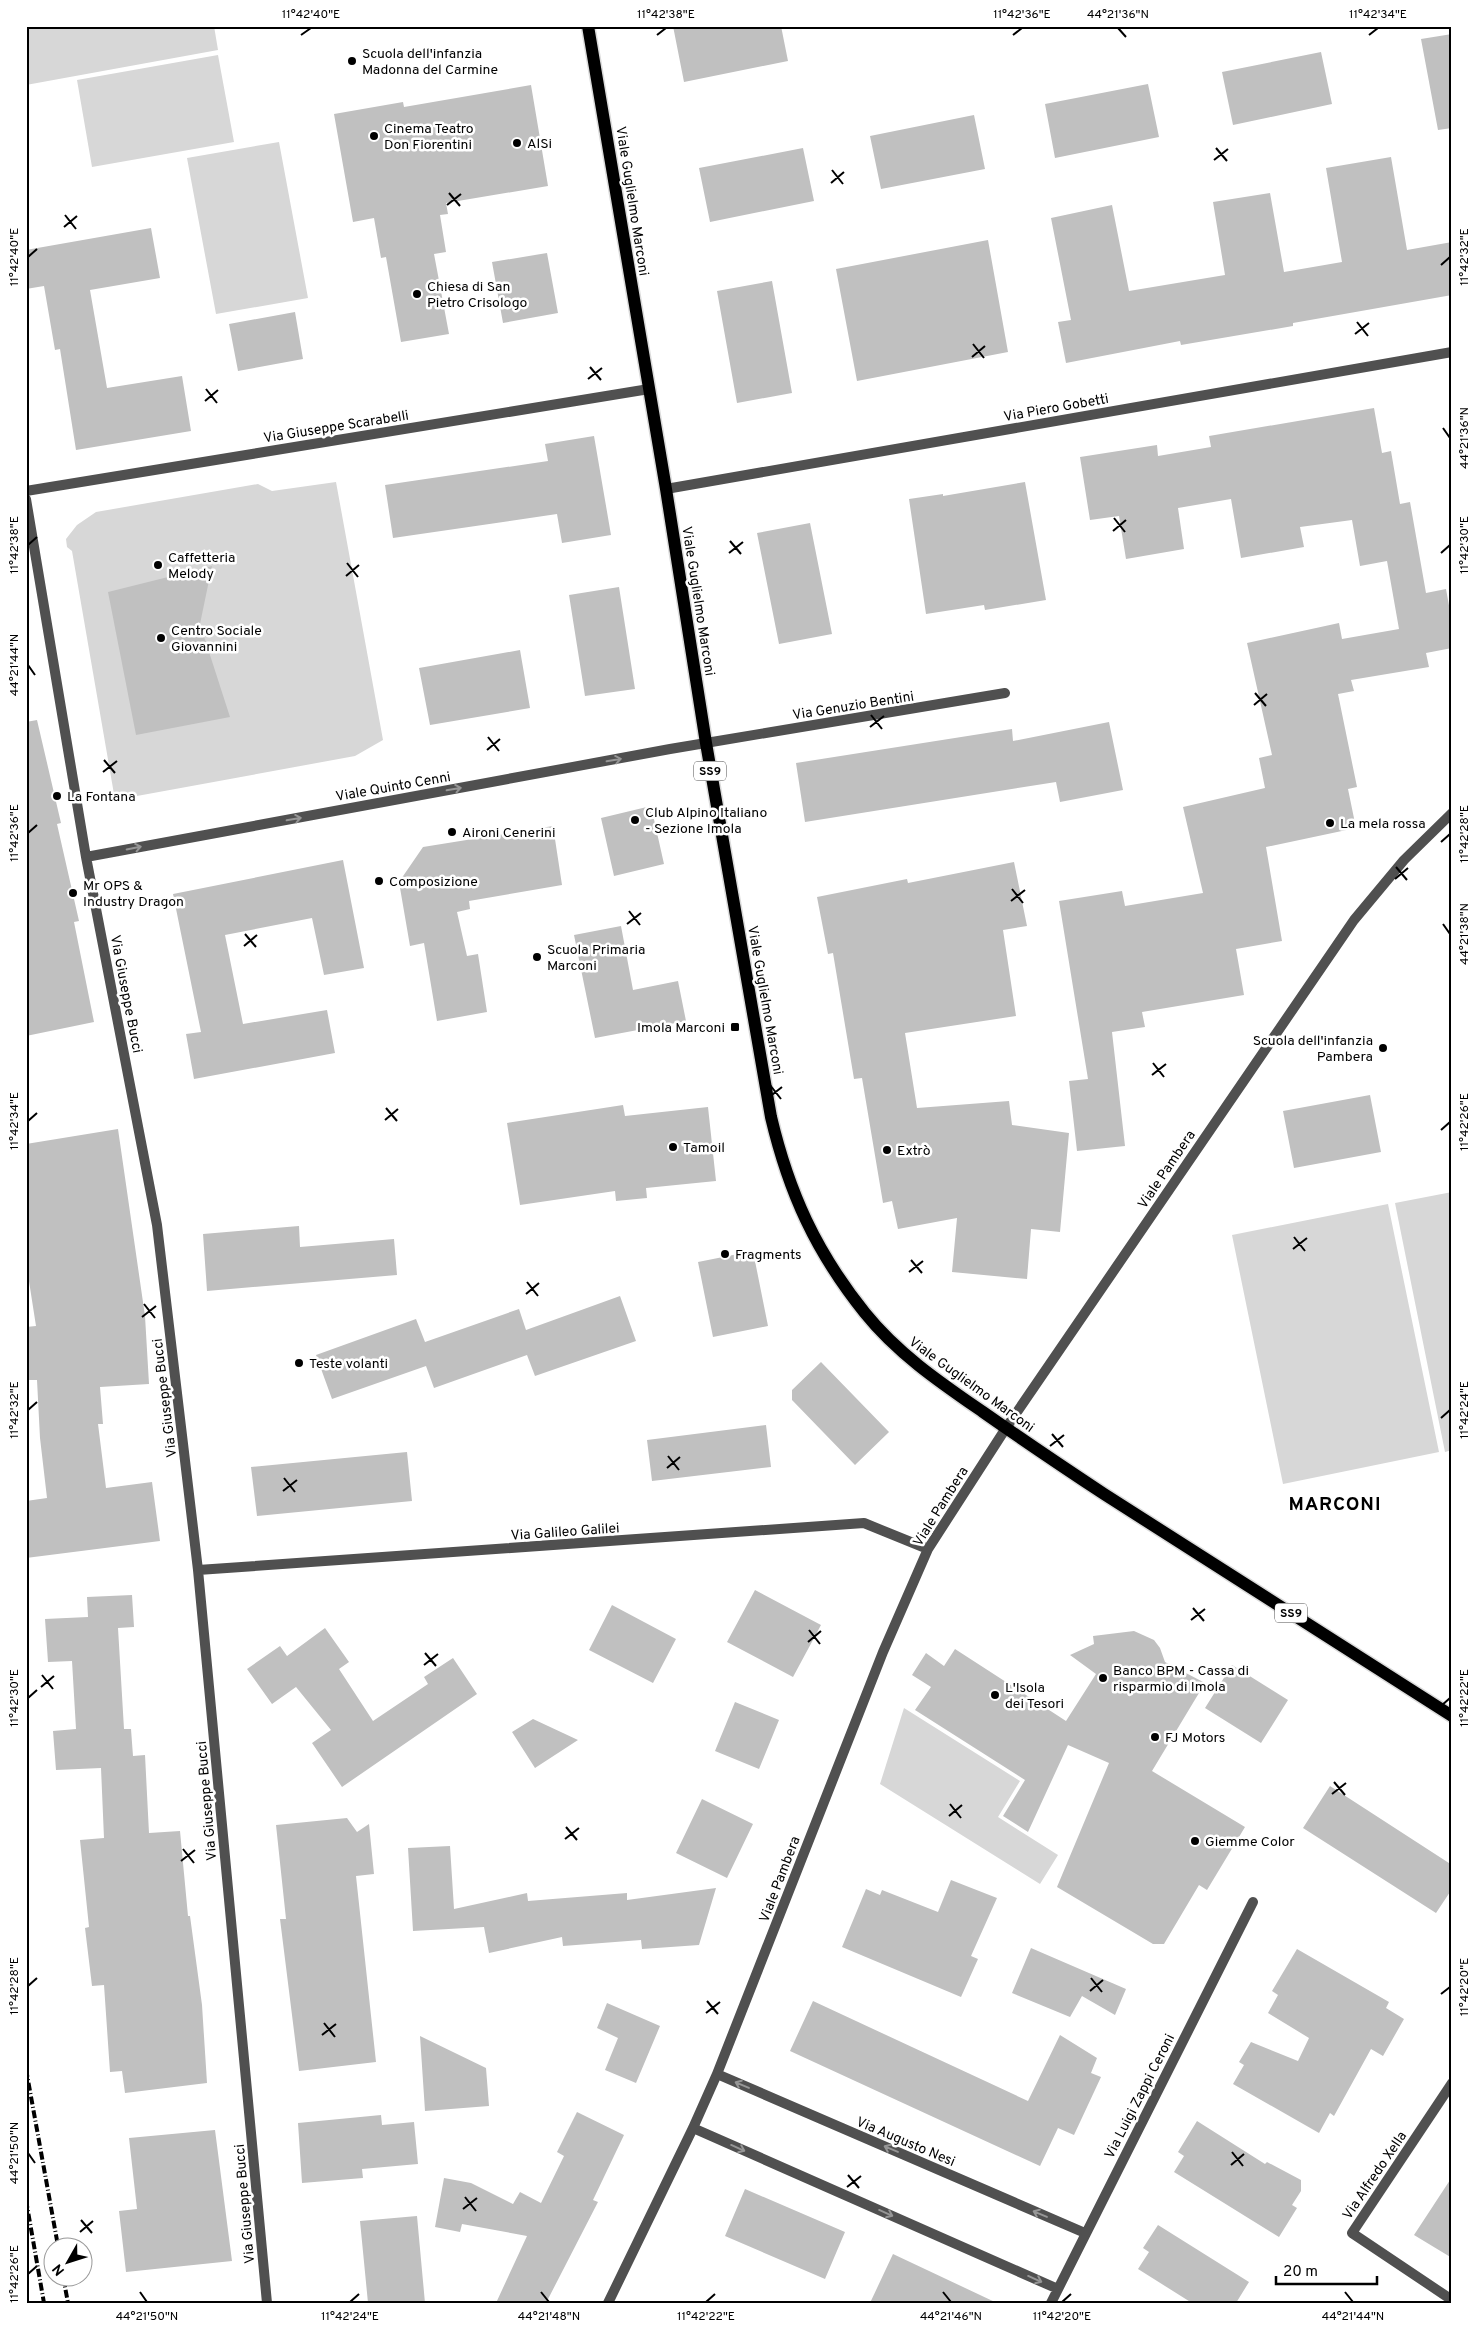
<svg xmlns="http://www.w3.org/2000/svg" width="1478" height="2329" font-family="Overpass,sans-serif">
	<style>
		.green { fill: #d7d7d7 }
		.building { fill: #c0c0c0 }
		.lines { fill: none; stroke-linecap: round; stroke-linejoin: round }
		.primary-casing { stroke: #dbdbdb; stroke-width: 15 }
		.street { stroke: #505050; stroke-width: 10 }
		.primary { stroke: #000; stroke-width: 12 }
		.rail { stroke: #000; stroke-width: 4; stroke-dasharray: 8 2.5 1 2.5; stroke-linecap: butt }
		.oneway { stroke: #969696 }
		.ticks { fill: none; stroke: #000; stroke-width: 2 }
		.poi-dot { fill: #000; stroke: #fff; stroke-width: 2 }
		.labels { text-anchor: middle; stroke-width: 5; stroke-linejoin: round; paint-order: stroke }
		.shield { fill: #fff; stroke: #4c4c4c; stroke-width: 1 }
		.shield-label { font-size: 12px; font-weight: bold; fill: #000 }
		.poi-label { font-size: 14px; fill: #000; stroke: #fff; text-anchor: start }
		.street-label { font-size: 14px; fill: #000; stroke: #fff }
		.district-label { font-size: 19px; font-weight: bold; letter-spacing: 1px; fill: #000; stroke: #fff }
		.neatline { fill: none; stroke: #000; stroke-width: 2 }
		.ticks-label { font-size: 12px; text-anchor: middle; fill: #000 }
	</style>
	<rect width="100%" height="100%" fill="#fff"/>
	<path class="green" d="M26 26H214L218 50 26 85Z
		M218 55 234 142 92 167 77 80Z
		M279 142 308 298 216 314 187 158Z
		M336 482 383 740 355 756 115 800 72 551 67 547 66 539 77 525 96 512 258 484 272 491Z
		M1452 1192V1450L1445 1452 1395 1203Z
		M1388 1204 1439 1452 1283 1484 1232 1235Z
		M904 1708 1020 1781 998 1817 1058 1855 1040 1884 880 1784Z"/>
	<path class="building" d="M673 26H781L788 61 684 82Z
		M1452 34V128L1438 130 1421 39Z
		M1321 52 1332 104 1233 125 1222 72Z
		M1148 84 1159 137 1055 158 1045 104Z
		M531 85 548 186 446 203 448 214 440 215 446 252 434 254 449 334 401 342 386 257 381 258 374 218 353 222 334 114 403 102 404 107Z
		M974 115 985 169 881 189 870 136Z
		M803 148 814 201 710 222 699 168Z
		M1391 157 1407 250 1452 242V295L1293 323V326L1181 345 1180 341 1066 363 1058 322 1071 320 1051 218 1112 205 1129 291 1225 275 1213 202 1270 193 1284 272 1342 262 1326 168Z
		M151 228 160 278 90 290 107 388 182 376 191 431 76 450 60 349 55 350 44 286 26 289V250Z
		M988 240 1008 352 857 381 836 269Z
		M547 253 558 313 503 323 492 262Z
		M772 281 792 393 737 403 717 291Z
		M295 312 303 359 238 371 229 324Z
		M1374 408 1382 453 1391 451 1400 504 1410 502 1426 593 1446 589 1452 622V648L1426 653 1429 667 1351 680 1354 691 1338 694 1357 787 1348 789 1356 828 1266 847 1282 941 1236 949 1244 995 1142 1012 1145 1027 1112 1032 1125 1146 1077 1151 1069 1081 1088 1079 1059 901 1122 891 1125 906 1203 893 1183 807 1265 788 1259 758 1272 755 1247 643 1339 623 1342 639 1399 629 1387 561 1360 566 1352 520 1300 527 1304 547 1241 558 1231 499 1178 508 1184 549 1126 559 1119 516 1090 520 1080 457 1157 445 1158 456 1211 447 1209 436Z
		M594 436 611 535 562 543 557 514 393 538 385 485 548 461 545 444Z
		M1025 482 1046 600 985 610 984 605 926 614 909 499 943 494V496Z
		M810 523 832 634 779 644 757 533Z
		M212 566 200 624 230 717 136 735 108 592Z
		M619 587 635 689 585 696 569 595Z
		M520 650 530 708 430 725 419 668Z
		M37 720 61 823 57 824 79 921 74 922 94 1022 26 1036V722Z
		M1109 722 1123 790 1060 802 1056 782 805 822 796 763 1012 729 1013 741Z
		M651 806 664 864 614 876 601 818Z
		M553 826 562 885 469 901 470 909 457 912 467 956 478 954 487 1012 437 1021 424 943 410 946 399 882 423 847Z
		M343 860 364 968 324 975 312 918 225 935 243 1024 327 1010 335 1053 194 1079 186 1034 201 1032 173 894Z
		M1014 862 1027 926 1003 930 1016 1016 905 1033 917 1108 1009 1101 1012 1125 1069 1133 1060 1232 1031 1229 1027 1279 952 1272 957 1218 898 1229 892 1201 883 1203 862 1078 854 1079 833 953 828 954 817 897 907 879 908 883Z
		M621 926 633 990 678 981 686 1021 595 1038 574 935Z
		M1370 1095 1381 1152 1294 1168 1283 1111Z
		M623 1105 625 1116 708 1107 716 1181 646 1188 647 1198 616 1201 615 1191 520 1205 507 1123Z
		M118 1129 145 1316 149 1384 100 1387 103 1424H98L106 1488 152 1482 160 1541 26 1558V1501L47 1498 40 1438 37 1380H26V1327L36 1326 26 1262V1144Z
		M299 1226 300 1247 394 1239 397 1275 207 1291 203 1234Z
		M753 1251 768 1326 713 1337 698 1262Z
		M620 1296 636 1341 535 1376 527 1355 434 1388 426 1366 332 1399 316 1355 416 1319 425 1342 519 1309 526 1330Z
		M821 1362 889 1432 855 1465 792 1400V1390Z
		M766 1425 771 1467 652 1481 647 1440Z
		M407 1452 412 1501 257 1516 251 1467Z
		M755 1590 821 1625 793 1677 727 1642Z
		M132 1595 134 1627 118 1628 124 1729H131L133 1756 145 1755 149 1833 180 1831 188 1916H190L202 2005 207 2083 125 2093 122 2071 110 2072 104 1985 92 1986 85 1928 89 1927 80 1840 104 1838 101 1768 56 1770 53 1731 76 1729 72 1661 48 1662 45 1619 88 1617 87 1597Z
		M612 1605 676 1639 653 1683 589 1650Z
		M325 1628 349 1662 339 1669 373 1721 428 1684 424 1677 453 1658 477 1694 342 1787 312 1743 331 1730 296 1687 272 1704 247 1669 280 1646 287 1656Z
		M1134 1631 1154 1640 1160 1648 1165 1662 1205 1683 1152 1771 1245 1827 1207 1890 1199 1885 1164 1944H1153L1057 1887 1109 1763 1068 1745 1028 1832 1003 1816 1025 1780 915 1710 931 1687 912 1675 926 1653 944 1666 955 1649 1066 1721 1096 1674 1070 1655 1094 1644 1093 1636Z
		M1232 1665 1288 1700 1261 1743 1205 1708Z
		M735 1702 779 1720 759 1769 715 1751Z
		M533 1719 578 1740 535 1768 512 1732Z
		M1330 1786 1452 1865V1889L1436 1913 1303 1828Z
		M702 1799 753 1824 727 1878 676 1853Z
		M347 1818 357 1832 369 1824 374 1874 356 1876 376 2062 299 2071 280 1919H286L276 1825Z
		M450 1846 454 1909 527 1893 528 1901 627 1893V1900L716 1888 699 1945 642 1949 641 1940 563 1946 562 1937 489 1953 484 1927 413 1931 408 1848Z
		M951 1880 997 1898 971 1956 978 1959 961 1997 842 1947 866 1889 880 1895 882 1890 938 1912Z
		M1031 1948 1126 1989 1115 2015 1082 1996 1070 2017 1012 1993Z
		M1297 1949 1389 2002 1386 2008 1404 2019 1383 2056 1371 2049 1334 2116 1330 2113 1319 2133 1233 2084 1244 2065 1239 2062 1251 2042 1298 2061 1309 2038 1268 2013 1278 1995 1272 1991Z
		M813 2001 1028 2101 1060 2035 1097 2058 1091 2073 1101 2077 1074 2135 1058 2128 1040 2166 790 2051Z
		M607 2003 660 2026 636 2083 605 2070 618 2038 597 2028Z
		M420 2036 486 2068 489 2106 425 2111Z
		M577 2112 624 2135 593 2200 598 2202 546 2303H496L527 2236 462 2224 460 2232 435 2227 444 2178 471 2183 513 2204 520 2192 541 2203 564 2156 557 2152Z
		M381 2115 382 2125 414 2122 418 2164 362 2169 363 2178 302 2183 298 2123Z
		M1197 2121 1265 2164 1267 2162 1301 2180V2191L1292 2205 1297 2208 1279 2237 1174 2172 1184 2156 1178 2152Z
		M215 2130 232 2261 126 2272 119 2211 137 2209 129 2138Z
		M1452 2177V2258L1414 2235Z
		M745 2189 845 2232 825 2279 725 2236Z
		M417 2216 425 2303H368L360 2221Z
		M1158 2225 1249 2282 1236 2303H1192L1138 2269 1149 2252 1143 2248Z
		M893 2254 997 2303H870Z"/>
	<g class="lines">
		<defs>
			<path id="primary" d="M588 26 666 489 706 743 771 1117C789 1193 816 1252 865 1313 898 1354 941 1383 983 1412 1023 1440 1063 1467 1104 1494 1220 1568 1336 1642 1452 1716"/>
		</defs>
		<use href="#primary" class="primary-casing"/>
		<path class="street" d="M666 489 1452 352
			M26 491 649 389
			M26 499 86 857 157 1225 198 1570 267 2303
			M86 857 670 749 1005 693
			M198 1570 864 1523 928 1549
			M717 2074 1085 2233
			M1452 2083 1352 2233 1452 2300
			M693 2128 1058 2289
			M608 2303 693 2128 717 2074 883 1652 928 1549 1006 1428 1354 920 1404 860 1452 813
			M1051 2303 1253 1902"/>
		<use href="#primary" class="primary"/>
		<path class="rail" d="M26 2069 58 2246
			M26 2200 44 2303
			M63 2276 68 2303"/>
	</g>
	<defs><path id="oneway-shaft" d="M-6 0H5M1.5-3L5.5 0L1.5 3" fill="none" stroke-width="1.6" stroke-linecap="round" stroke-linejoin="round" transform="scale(1.25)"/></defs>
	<g class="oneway">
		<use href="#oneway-shaft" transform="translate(614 760) rotate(-10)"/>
		<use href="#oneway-shaft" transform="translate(454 789) rotate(-10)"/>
		<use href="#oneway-shaft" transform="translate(294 819) rotate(-10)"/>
		<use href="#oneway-shaft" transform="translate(134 848) rotate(-11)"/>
		<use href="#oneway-shaft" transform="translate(742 2085) rotate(-157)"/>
		<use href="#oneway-shaft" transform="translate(738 2148) rotate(24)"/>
		<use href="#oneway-shaft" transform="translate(891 2149) rotate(-157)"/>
		<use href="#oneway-shaft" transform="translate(886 2213) rotate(24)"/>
		<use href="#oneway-shaft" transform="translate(1040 2214) rotate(-157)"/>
		<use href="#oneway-shaft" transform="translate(1035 2279) rotate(24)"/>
	</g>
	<path class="ticks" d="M1118 28 1126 37M301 35 311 28M657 35 666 28M1013 35 1022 28M1369 35 1378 28M1216 148 1227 161M1214 160 1228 149M832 170 843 184M831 183 844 172M449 193 460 206M447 205 461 194M65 215 76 229M64 227 77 216M28 257 37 249M1441 265 1450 257M1357 322 1368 336M1355 334 1369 323M973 344 984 358M972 357 985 346M590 367 601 380M588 379 602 368M206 389 217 403M205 401 218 390M1443 428 1450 438M1114 518 1125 532M1113 531 1126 520M730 541 741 554M28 545 37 537M729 553 743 542M1441 553 1450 545M347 563 358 577M346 576 359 565M28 665 35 675M1255 693 1266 706M1254 705 1267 694M871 715 882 729M870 727 884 716M488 737 499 751M487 750 500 739M104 760 115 773M103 772 117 761M28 833 37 825M1441 842 1450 834M1396 867 1407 880M1395 879 1408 868M1012 889 1023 903M1011 901 1025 890M629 911 640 925M627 924 641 913M1443 924 1450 934M245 934 256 947M244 946 257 935M1153 1063 1164 1077M1152 1075 1166 1064M770 1085 781 1099M768 1098 782 1087M386 1108 397 1121M385 1120 398 1109M28 1121 37 1113M1441 1130 1450 1122M1294 1237 1305 1251M1293 1249 1307 1238M911 1260 922 1273M909 1272 923 1261M527 1282 538 1296M526 1294 539 1283M144 1304 155 1318M142 1317 156 1306M28 1410 37 1402M1441 1418 1450 1410M1052 1434 1063 1447M1050 1446 1064 1435M668 1456 679 1470M667 1468 680 1457M284 1478 295 1492M283 1491 297 1480M1193 1608 1204 1621M1191 1620 1205 1609M809 1630 820 1644M808 1642 821 1631M425 1653 436 1666M424 1665 438 1654M42 1675 53 1689M41 1687 54 1676M28 1698 37 1690M1441 1706 1450 1698M1334 1782 1345 1795M1332 1794 1346 1783M950 1804 961 1818M949 1816 962 1805M566 1827 577 1840M565 1839 579 1828M183 1849 194 1863M181 1861 195 1850M1091 1978 1102 1992M28 1986 37 1978M1090 1991 1103 1980M1441 1994 1450 1987M707 2001 718 2014M706 2013 720 2002M324 2023 335 2037M322 2035 336 2024M1232 2152 1243 2166M28 2153 35 2163M1231 2165 1244 2154M848 2175 859 2188M847 2187 861 2176M465 2197 476 2211M463 2209 477 2198M81 2220 92 2233M80 2232 93 2221M28 2274 37 2266M140 2292 147 2302M541 2292 549 2302M943 2292 951 2302M1345 2292 1353 2302M350 2302 359 2294M706 2302 715 2294M1062 2302 1071 2294"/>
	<g class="poi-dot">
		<circle cx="352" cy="61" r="5"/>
		<circle cx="374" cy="136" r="5"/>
		<circle cx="517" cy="143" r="5"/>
		<circle cx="417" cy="294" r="5"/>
		<circle cx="158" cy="565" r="5"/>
		<circle cx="161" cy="638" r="5"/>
		<circle cx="57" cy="796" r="5"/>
		<circle cx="635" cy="820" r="5"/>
		<circle cx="1330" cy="823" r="5"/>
		<circle cx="452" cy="832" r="5"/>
		<circle cx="379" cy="881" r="5"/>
		<circle cx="73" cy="893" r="5"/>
		<circle cx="537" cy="957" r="5"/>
		<rect x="730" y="1022" width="10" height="10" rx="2.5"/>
		<circle cx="1383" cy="1048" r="5"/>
		<circle cx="673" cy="1147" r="5"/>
		<circle cx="887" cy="1150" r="5"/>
		<circle cx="725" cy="1254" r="5"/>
		<circle cx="299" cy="1363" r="5"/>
		<circle cx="1103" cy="1678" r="5"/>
		<circle cx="995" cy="1695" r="5"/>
		<circle cx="1155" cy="1737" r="5"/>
		<circle cx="1195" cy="1841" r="5"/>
	</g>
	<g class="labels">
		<g class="shield">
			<rect x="694" y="761.5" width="32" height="19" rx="4"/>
			<rect x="1275" y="1603.5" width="32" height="19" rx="4"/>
		</g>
		<g class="shield-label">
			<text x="710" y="775">SS9</text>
			<text x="1291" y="1617">SS9</text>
		</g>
		<g class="poi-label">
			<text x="362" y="58">Scuola dell'infanzia<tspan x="362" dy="16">Madonna del Carmine</tspan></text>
			<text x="384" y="133">Cinema Teatro<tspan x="384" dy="16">Don Fiorentini</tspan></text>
			<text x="527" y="148">AlSi</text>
			<text x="427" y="291">Chiesa di San<tspan x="427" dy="16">Pietro Crisologo</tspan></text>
			<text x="168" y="562">Caffetteria<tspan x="168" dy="16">Melody</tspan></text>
			<text x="171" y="635">Centro Sociale<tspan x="171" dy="16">Giovannini</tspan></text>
			<text x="67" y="801">La Fontana</text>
			<text x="645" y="817">Club Alpino Italiano<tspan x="645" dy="16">- Sezione Imola</tspan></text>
			<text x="1340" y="828">La mela rossa</text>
			<text x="462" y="837">Aironi Cenerini</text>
			<text x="389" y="886">Composizione</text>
			<text x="83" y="890">Mr OPS &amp;<tspan x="83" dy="16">Industry Dragon</tspan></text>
			<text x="547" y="954">Scuola Primaria<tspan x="547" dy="16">Marconi</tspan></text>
			<text x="725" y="1032" text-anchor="end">Imola Marconi</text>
			<text x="1373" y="1045" text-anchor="end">Scuola dell'infanzia<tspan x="1373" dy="16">Pambera</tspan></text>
			<text x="683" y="1152">Tamoil</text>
			<text x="897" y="1155">Extrò</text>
			<text x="735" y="1259">Fragments</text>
			<text x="309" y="1368">Teste volanti</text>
			<text x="1113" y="1675">Banco BPM - Cassa di<tspan x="1113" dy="16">risparmio di Imola</tspan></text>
			<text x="1005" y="1692">L'Isola<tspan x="1005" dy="16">dei Tesori</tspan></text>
			<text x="1165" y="1742">FJ Motors</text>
			<text x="1205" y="1846">Giemme Color</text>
		</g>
		<g class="street-label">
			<text transform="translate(633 201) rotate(81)" y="5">Viale Guglielmo Marconi</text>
			<text transform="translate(1056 407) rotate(-10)" y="5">Via Piero Gobetti</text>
			<text transform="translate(336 426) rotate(-9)" y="5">Via Giuseppe Scarabelli</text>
			<text transform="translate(699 601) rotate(81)" y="5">Viale Guglielmo Marconi</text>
			<text transform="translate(853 705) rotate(-9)" y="5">Via Genuzio Bentini</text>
			<text transform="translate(393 786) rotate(-10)" y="5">Viale Quinto Cenni</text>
			<text transform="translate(127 994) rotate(79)" y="5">Via Giuseppe Bucci</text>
			<text transform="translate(766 1000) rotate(80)" y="5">Viale Guglielmo Marconi</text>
			<text transform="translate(1166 1169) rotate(-56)" y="5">Viale Pambera</text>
			<text transform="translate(972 1384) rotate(36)" y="5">Viale Guglielmo Marconi</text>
			<text transform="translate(164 1398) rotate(-97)" y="5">Via Giuseppe Bucci</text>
			<text transform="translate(940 1506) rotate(-58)" y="5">Viale Pambera</text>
			<text transform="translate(565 1531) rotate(-4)" y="5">Via Galileo Galilei</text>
			<text transform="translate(206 1801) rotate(-95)" y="5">Via Giuseppe Bucci</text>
			<text transform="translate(779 1879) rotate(-69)" y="5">Viale Pambera</text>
			<text transform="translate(1139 2096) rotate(-63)" y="5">Via Luigi Zappi Ceroni</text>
			<text transform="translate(906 2141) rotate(23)" y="5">Via Augusto Nesi</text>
			<text transform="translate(1374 2175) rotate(-56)" y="5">Via Alfredo Xella</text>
			<text transform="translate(244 2204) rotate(-95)" y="5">Via Giuseppe Bucci</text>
		</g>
		<g class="district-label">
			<text x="1335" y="1510">MARCONI</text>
		</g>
	</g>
	<rect width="1478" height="2329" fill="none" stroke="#ffffff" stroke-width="55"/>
	<g transform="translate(68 2262) rotate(231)"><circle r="24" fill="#ffffff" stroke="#999999"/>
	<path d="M0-4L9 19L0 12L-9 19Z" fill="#000000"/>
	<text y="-8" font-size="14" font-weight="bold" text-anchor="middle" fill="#000000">N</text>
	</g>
	<path d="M1276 2276v8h101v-8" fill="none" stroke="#000000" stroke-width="2.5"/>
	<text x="1283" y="2276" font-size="15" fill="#000000" stroke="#ffffff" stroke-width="4" paint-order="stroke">20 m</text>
	<rect x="28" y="28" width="1422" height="2274" class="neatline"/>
	<g class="ticks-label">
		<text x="311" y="18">11°42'40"E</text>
		<text x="666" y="18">11°42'38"E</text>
		<text x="1022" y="18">11°42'36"E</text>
		<text x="1118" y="18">44°21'36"N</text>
		<text x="1378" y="18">11°42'34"E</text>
		<text transform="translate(14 257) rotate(-90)" y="4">11°42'40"E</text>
		<text transform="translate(1464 257) rotate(-90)" y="4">11°42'32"E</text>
		<text transform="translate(1464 438) rotate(-90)" y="4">44°21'36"N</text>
		<text transform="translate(14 545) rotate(-90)" y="4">11°42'38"E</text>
		<text transform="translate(1464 545) rotate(-90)" y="4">11°42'30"E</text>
		<text transform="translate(14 665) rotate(-90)" y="4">44°21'44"N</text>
		<text transform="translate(14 833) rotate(-90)" y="4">11°42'36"E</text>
		<text transform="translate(1464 834) rotate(-90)" y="4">11°42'28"E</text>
		<text transform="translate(1464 934) rotate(-90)" y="4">44°21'38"N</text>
		<text transform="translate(14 1121) rotate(-90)" y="4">11°42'34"E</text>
		<text transform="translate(1464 1122) rotate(-90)" y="4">11°42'26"E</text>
		<text transform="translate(14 1410) rotate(-90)" y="4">11°42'32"E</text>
		<text transform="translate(1464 1410) rotate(-90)" y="4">11°42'24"E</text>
		<text transform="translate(14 1698) rotate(-90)" y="4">11°42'30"E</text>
		<text transform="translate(1464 1698) rotate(-90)" y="4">11°42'22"E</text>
		<text transform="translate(14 1986) rotate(-90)" y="4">11°42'28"E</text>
		<text transform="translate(1464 1987) rotate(-90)" y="4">11°42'20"E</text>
		<text transform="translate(14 2153) rotate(-90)" y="4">44°21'50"N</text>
		<text transform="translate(14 2274) rotate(-90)" y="4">11°42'26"E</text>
		<text x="147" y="2320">44°21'50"N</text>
		<text x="350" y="2320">11°42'24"E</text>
		<text x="549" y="2320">44°21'48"N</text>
		<text x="706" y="2320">11°42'22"E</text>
		<text x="951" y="2320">44°21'46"N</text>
		<text x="1062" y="2320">11°42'20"E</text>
		<text x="1353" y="2320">44°21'44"N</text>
	</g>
</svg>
